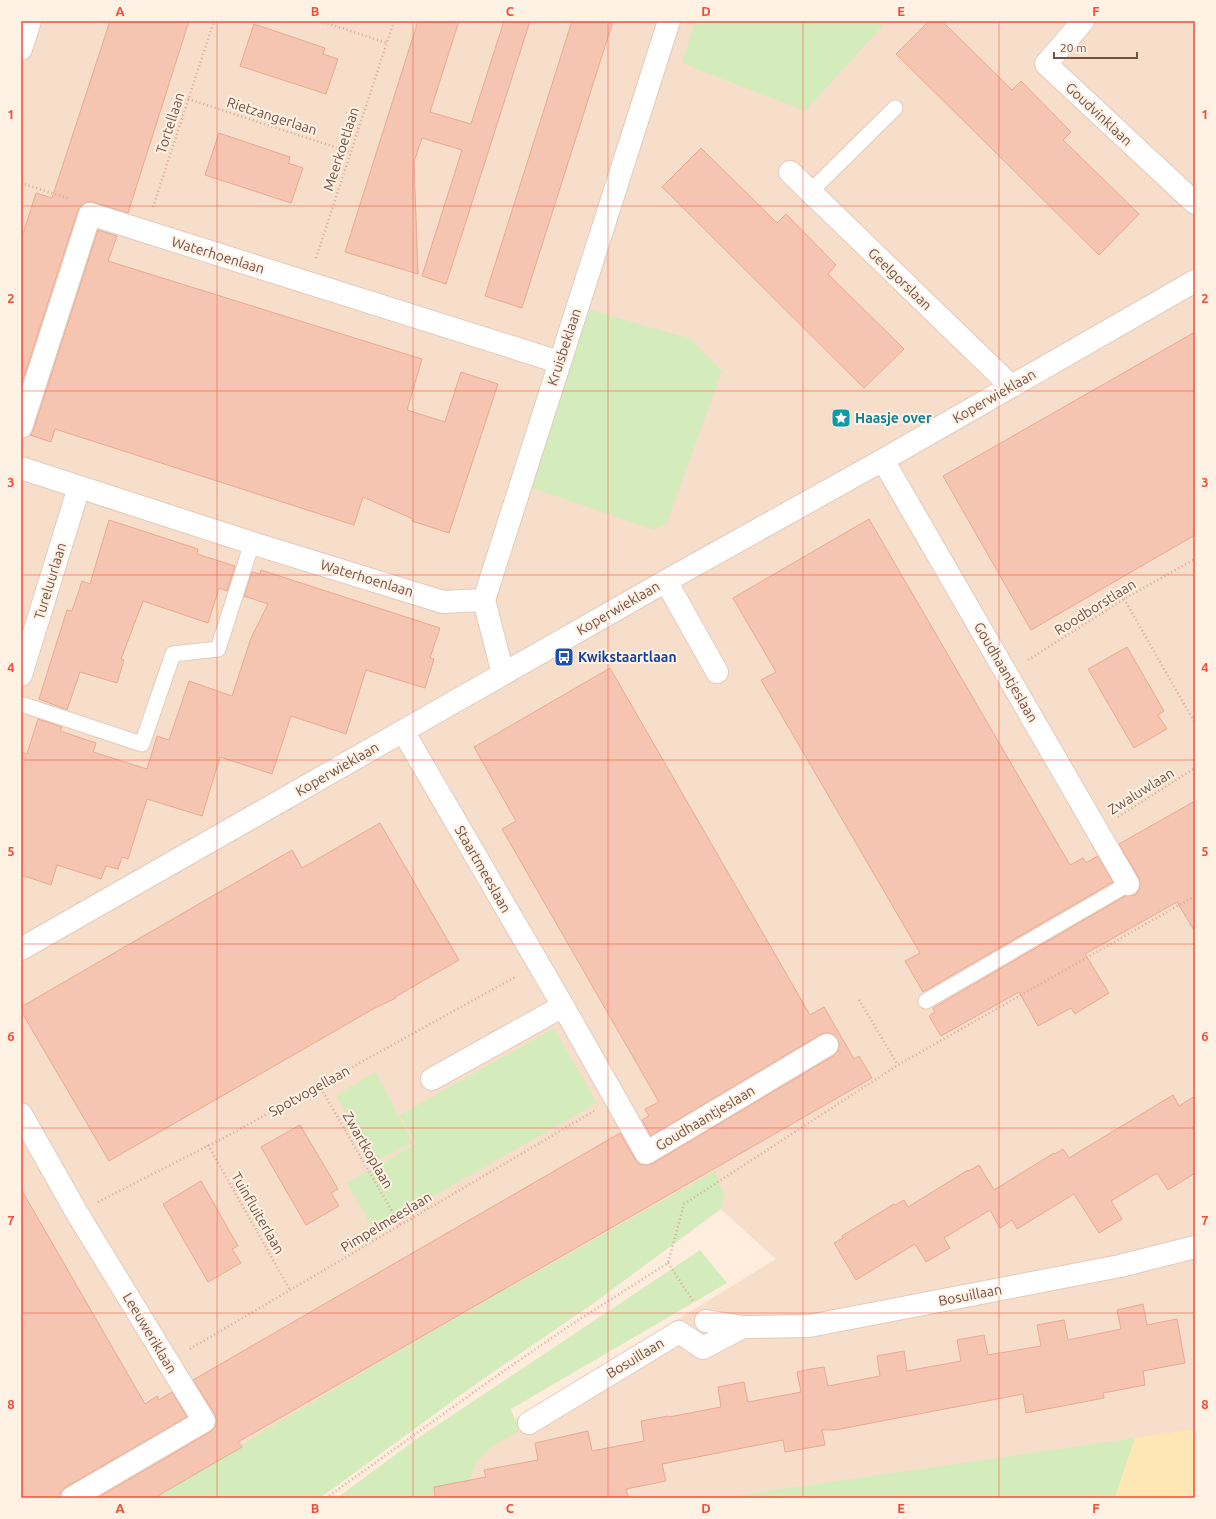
<svg xmlns="http://www.w3.org/2000/svg" width="1216" height="1519" font-family="Ubuntu,sans-serif">
	<style>
		.residential { fill: #f6deca }
		.green { fill: #d4ecbb }
		.sand { fill: #ffe7b5 }
		.building { fill: #f5c5b2; stroke: #e9a991 }
		.lines { fill: none; stroke-linecap: round; stroke-linejoin: round }
		.service-casing { stroke: #e4cabb; stroke-width: 17 }
		.minor-casing { stroke: #e4cabb; stroke-width: 24 }
		.path { stroke: #daa996; stroke-width: 2.5; stroke-dasharray: 1 3; stroke-linecap: butt }
		.service { stroke: #fff; stroke-width: 15 }
		.minor { stroke: #fff; stroke-width: 22 }
		.grid { fill: none; stroke: #f34c37; stroke-width: 1; stroke-opacity: 0.55 }
		.labels { text-anchor: middle; stroke-width: 4; stroke-linejoin: round; paint-order: stroke }
		.street-label { font-size: 14px; fill: #755044; stroke: #fff2e4 }
		.culture-label { font-size: 14px; font-weight: bold; fill: #0d838f; stroke: #fff2e4; text-anchor: start }
		.transit-label { font-size: 14px; font-weight: bold; fill: #164399; stroke: #fff2e4; text-anchor: start }
		.neatline { fill: none; stroke: #f34c37; stroke-width: 1.5 }
		.grid-label { font-size: 13px; text-anchor: middle; font-weight: bold; fill: #f34c37 }
	</style>
	<rect width="100%" height="100%" fill="#feeddc"/>
	<path class="residential" d="M21 21H1195V1442L893 1498H431L432 1470 776 1259 706 1196 176 1498H21Z"/>
	<path class="green" d="M695 21H887L805 111 682 63Z
		M584 308 691 339 722 371 667 522 654 530 530 487Z
		M554 1028 597 1103 374 1230 347 1183 416 1144 400 1115Z
		M376 1072 413 1143 375 1161 336 1095Z
		M715 1171 724 1197 721 1209 591 1305 473 1386 320 1498H151L426 1335Z
		M700 1250 727 1283 511 1409 519 1431 491 1447 475 1464 465 1498H337L415 1440Z
		M1135 1438 1115 1498H721Z"/>
	<path class="sand" d="M1195 1429V1498H1115L1135 1438Z"/>
	<path class="building" d="M110 21H189L128 213 93 202H87L82 205 78 210 21 386V240L36 193 52 198Z
		M418 21H459L430 112 471 124 504 21H530L446 284 422 276 462 150 422 138 414 162 418 274 345 252Z
		M572 21H613L522 308 485 296Z
		M929 21H942L1012 90 1021 81 1071 132 1063 140 1139 214 1099 255 896 54Z
		M254 24 325 48 323 54 338 59 326 94 240 66Z
		M219 133 290 157 288 163 303 168 291 203 205 175Z
		M701 148 777 223 786 214 836 265 828 274 904 349 864 388 662 187Z
		M98 230 117 236 108 261 422 359 407 410 445 422 461 372 498 384 449 533 412 521 413 519 363 497 354 525 55 429 51 442 30 435 33 431Z
		M1195 332V535L1031 630 943 476Z
		M869 519 1070 865 1083 858 1086 863 1098 856 1113 882 923 992 905 961 920 953 761 680 776 672 733 598Z
		M109 520 198 549 197 554 235 566 227 591 219 588 208 623 143 601 121 659 124 660 117 683 80 672 67 710 39 699 67 610 72 611 82 581 90 584Z
		M261 570 440 628 430 658 434 659 425 688 366 670 346 734 291 716 272 774 220 757 202 816 147 799 128 859 122 857 118 869 106 866 101 879 57 865 51 885 21 875V752L27 754 38 719 62 727 60 731 96 743 93 752 147 769 157 736 169 740 189 681 232 696 251 638 268 604 244 596 252 572 260 574Z
		M1127 647 1164 711 1158 715 1167 729 1134 748 1088 669Z
		M610 668 810 1015 824 1007 854 1059 859 1056 872 1078 238 1442 242 1447 154 1498H97L210 1432 215 1427 216 1421 215 1414 193 1380 620 1133 635 1159 639 1164 646 1165 652 1164 833 1056 838 1051 839 1044 837 1038 833 1034 827 1033 821 1034 651 1136 642 1120 649 1116 645 1109 659 1102 502 829 516 821 474 747Z
		M1195 801V932L1177 902 1085 954 1109 993 1075 1014 1071 1008 1038 1026 1019 992 941 1036 929 1016 935 1012 933 1008 1125 896 1135 895 1139 890 1140 884 1139 878 1119 844Z
		M380 823 459 960 395 997 396 998 373 1009 335 1031 109 1161 21 1011V1007L292 850 302 868Z
		M1173 1095 1179 1106 1195 1096V1173L1168 1190 1157 1173 1111 1201 1122 1219 1099 1233 1074 1194 1017 1229 1012 1220 1000 1228 990 1210 944 1238 950 1248 926 1262 915 1244 856 1280 834 1243 843 1238 842 1236 894 1204 895 1205 904 1200 908 1207 968 1170 969 1171 979 1165 994 1190 1054 1153 1055 1154 1063 1149 1069 1158Z
		M300 1125 338 1189 331 1193 339 1206 306 1225 261 1147Z
		M201 1181 238 1246 232 1249 241 1263 208 1282 163 1204Z
		M21 1189 145 1404 157 1396 159 1400 172 1392 187 1417 66 1487 61 1491 60 1498H21Z
		M1143 1304 1147 1325 1177 1319 1185 1363 1143 1371 1145 1385 1103 1393 1104 1398 1026 1413 1023 1394 835 1430H822L825 1445 785 1452 783 1440 662 1464 666 1481 626 1489 628 1498H435L434 1487 486 1477 484 1470 538 1460 535 1443 588 1431 592 1451 644 1441 641 1421 668 1416 669 1417 721 1407 718 1387 744 1382 748 1402 801 1392 797 1372 811 1369 824 1367 828 1386 880 1376 877 1356 904 1351 907 1371 961 1361 957 1340 984 1335 988 1355 1041 1346 1037 1325 1064 1320 1068 1340 1121 1329 1117 1310Z"/>
	<g class="lines">
		<defs>
			<path id="service" d="M810 192 895 108
				M21 704 142 744 173 654 218 649 252 543
				M926 1001 1128 884"/>
			<path id="minor" d="M1083 21 1046 64 1195 203
				M21 49 30 21
				M790 172 1011 386
				M21 427 90 214 559 362
				M883 460 1128 884
				M21 468 252 543 443 602 484 600
				M666 581 717 672
				M503 674 484 600 669 21
				M21 675 79 487
				M403 731 563 1006 646 1153 827 1045
				M21 949 666 581 883 460 1195 281
				M432 1079 563 1006
				M21 1114 77 1213 204 1421 72 1498
				M706 1321 743 1327 809 1326 1120 1266 1195 1247
				M529 1423 679 1332 703 1348 743 1327"/>
		</defs>
		<use href="#service" class="service-casing"/>
		<use href="#minor" class="minor-casing"/>
		<path class="path" d="M320 21 387 43
			M188 99 350 152
			M21 183 70 199
			M153 207 214 21
			M316 258 394 21
			M1124 599 1195 723
			M1028 660 1124 599 1195 559
			M1118 817 1195 768
			M859 1000 898 1065
			M319 1085 400 1225
			M208 1145 290 1290
			M98 1202 231 1134 517 976
			M668 1263 693 1301
			M190 1349 594 1111
			M326 1498 488 1382 569 1326 668 1263 684 1204 898 1065 1195 896"/>
		<use href="#service" class="service"/>
		<use href="#minor" class="minor"/>
	</g>
	<path class="grid" d="M217 21V1498M413 21V1498M608 21V1498M803 21V1498M999 21V1498M21 206H1195M21 391H1195M21 575H1195M21 760H1195M21 944H1195M21 1128H1195M21 1313H1195"/>
	<defs>
		<symbol id="sight-square" viewBox="-11 -11 22 22"><rect x="-9" y="-9" width="18" height="18" rx="4" fill="#0f9aa8" stroke="#fff2e4"/><path d="M0-6L1.8-2.2L6-1.7L2.9 1.2L3.7 5.4L0 3.3L-3.7 5.4L-2.9 1.2L-6-1.7L-1.8-2.2Z" fill="#fff"/></symbol>
		<symbol id="bus-square" viewBox="-11 -11 22 22"><rect x="-9" y="-9" width="18" height="18" rx="4" fill="#1a4fb4" stroke="#fff2e4"/><path d="M-5-6H5V4H4V6H2V4H-2V6H-4V4H-5ZM-3.5-4V0h7V-4ZM-3.5 1.2v1.5H-2V1.2ZM2 1.2v1.5H3.5V1.2Z" fill="#fff"/></symbol>
	</defs>
	<g fill-rule="evenodd">
		<use href="#sight-square" x="830" y="407" width="22" height="22"/>
		<use href="#bus-square" x="553" y="646" width="22" height="22"/>
	</g>
	<g class="labels">
		<g class="street-label">
			<text transform="translate(1099 114) rotate(43)" y="5">Goudvinklaan</text>
			<text transform="translate(272 116) rotate(18)" y="5">Rietzangerlaan</text>
			<text transform="translate(170 123) rotate(-72)" y="5">Tortellaan</text>
			<text transform="translate(341 149) rotate(-72)" y="5">Meerkoetlaan</text>
			<text transform="translate(218 255) rotate(17)" y="5">Waterhoenlaan</text>
			<text transform="translate(900 279) rotate(44)" y="5">Geelgorslaan</text>
			<text transform="translate(564 347) rotate(-72)" y="5">Kruisbeklaan</text>
			<text transform="translate(994 396) rotate(-30)" y="5">Koperwieklaan</text>
			<text transform="translate(367 578) rotate(17)" y="5">Waterhoenlaan</text>
			<text transform="translate(50 581) rotate(-73)" y="5">Tureluurlaan</text>
			<text transform="translate(1095 607) rotate(-32)" y="5">Roodborstlaan</text>
			<text transform="translate(618 608) rotate(-30)" y="5">Koperwieklaan</text>
			<text transform="translate(1006 672) rotate(60)" y="5">Goudhaantjeslaan</text>
			<text transform="translate(337 769) rotate(-30)" y="5">Koperwieklaan</text>
			<text transform="translate(1141 791) rotate(-32)" y="5">Zwaluwlaan</text>
			<text transform="translate(483 869) rotate(60)" y="5">Staartmeeslaan</text>
			<text transform="translate(309 1091) rotate(-29)" y="5">Spotvogellaan</text>
			<text transform="translate(705 1118) rotate(-31)" y="5">Goudhaantjeslaan</text>
			<text transform="translate(368 1150) rotate(60)" y="5">Zwartkoplaan</text>
			<text transform="translate(258 1213) rotate(60)" y="5">Tuinfluiterlaan</text>
			<text transform="translate(386 1222) rotate(-31)" y="5">Pimpelmeeslaan</text>
			<text transform="translate(970 1295) rotate(-11)" y="5">Bosuillaan</text>
			<text transform="translate(150 1333) rotate(59)" y="5">Leeuweriklaan</text>
			<text transform="translate(635 1358) rotate(-31)" y="5">Bosuillaan</text>
		</g>
		<g class="culture-label">
			<text x="855" y="423">Haasje over</text>
		</g>
		<g class="transit-label">
			<text x="578" y="662">Kwikstaartlaan</text>
		</g>
	</g>
	<rect width="1216" height="1519" fill="none" stroke="#fff2e4" stroke-width="44"/>
	<path d="M1054 52v6h83v-6" fill="none" stroke="#755044" stroke-width="2"/>
	<text x="1060" y="52" font-size="12" fill="#755044" stroke="#fff2e4" stroke-width="3" paint-order="stroke">20 m</text>
	<rect x="22" y="22" width="1172" height="1475" class="neatline"/>
	<g class="grid-label">
		<text x="120" y="16">A</text>
		<text x="315" y="16">B</text>
		<text x="510" y="16">C</text>
		<text x="706" y="16">D</text>
		<text x="901" y="16">E</text>
		<text x="1096" y="16">F</text>
		<text x="11" y="119">1</text>
		<text x="1205" y="119">1</text>
		<text x="11" y="303">2</text>
		<text x="1205" y="303">2</text>
		<text x="11" y="487">3</text>
		<text x="1205" y="487">3</text>
		<text x="11" y="672">4</text>
		<text x="1205" y="672">4</text>
		<text x="11" y="856">5</text>
		<text x="1205" y="856">5</text>
		<text x="11" y="1041">6</text>
		<text x="1205" y="1041">6</text>
		<text x="11" y="1225">7</text>
		<text x="1205" y="1225">7</text>
		<text x="11" y="1409">8</text>
		<text x="1205" y="1409">8</text>
		<text x="120" y="1513">A</text>
		<text x="315" y="1513">B</text>
		<text x="510" y="1513">C</text>
		<text x="706" y="1513">D</text>
		<text x="901" y="1513">E</text>
		<text x="1096" y="1513">F</text>
	</g>
</svg>
